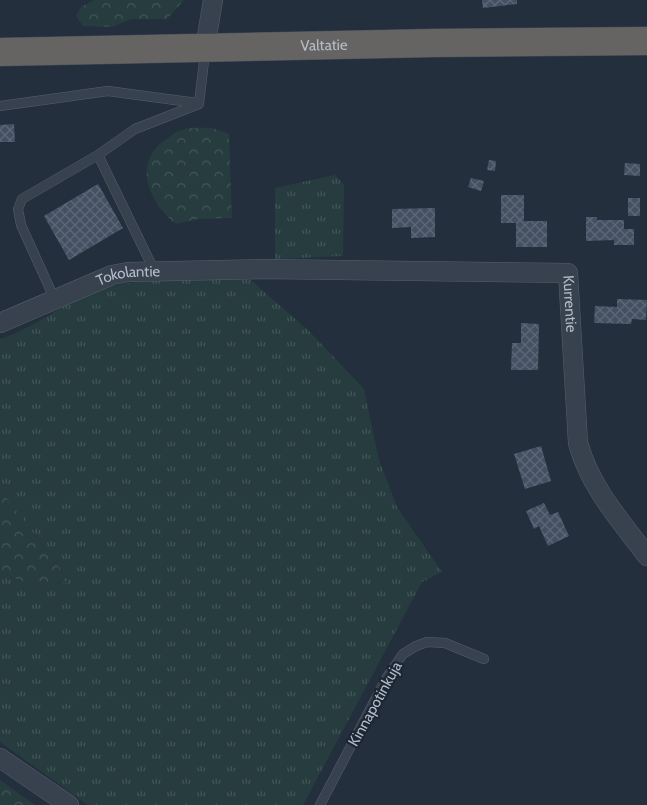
<svg xmlns="http://www.w3.org/2000/svg" width="647" height="805" font-family="Cabin,sans-serif">
	<style>
		.grass { fill: url(#grass-tufts) }
		.forest { fill: url(#forest-crowns) }
		.building { fill: url(#building-cross-hatch) }
		.lines { fill: none; stroke-linecap: round; stroke-linejoin: round }
		.service-casing { stroke: #565f6c; stroke-width: 10 }
		.minor-casing { stroke: #565f6c; stroke-width: 20 }
		.trunk-casing { stroke: #434c59; stroke-width: 29 }
		.service { stroke: #38414e; stroke-width: 9 }
		.minor { stroke: #38414e; stroke-width: 19 }
		.trunk { stroke: #656462; stroke-width: 28 }
		.labels { text-anchor: middle; stroke-width: 4.5; stroke-linejoin: round; paint-order: stroke }
		.street-label { font-size: 15px; fill: #b4bcc9; stroke: #1d2633 }
	</style>
	<defs>
		<pattern id="grass-tufts" width="24" height="20" patternUnits="userSpaceOnUse" patternTransform="scale(1.25)"><rect width="24" height="20" fill="#263c3f"/><path d="M3 7l-1-3M5 7V3M7 7l1-3M15 17l-1-3M17 17v-4M19 17l1-3" fill="none" stroke="#435659"/></pattern>
		<pattern id="forest-crowns" width="20" height="18" patternUnits="userSpaceOnUse" patternTransform="scale(1.25)"><rect width="20" height="18" fill="#263c3f"/><path d="M2 6a3 3 0 1 1 6 0M12 15a3 3 0 1 1 6 0" fill="none" stroke="#435659"/></pattern>
		<pattern id="building-cross-hatch" width="8" height="8" patternUnits="userSpaceOnUse" patternTransform="scale(1.25)"><rect width="8" height="8" fill="#455162"/><path d="M0 0l8 8M0 8l8-8" fill="none" stroke="#5d6877"/></pattern>
	</defs>
	<rect width="100%" height="100%" fill="#242f3e"/>
	<path class="grass" d="M335 175 344 185 343 256 275 259V188Z
		M213 278 251 280 309 331 364 389 379 460 397 507 442 572 422 582 303 805H88L0 742V572L30 585 67 583 59 567 0 489V339C32 329 58 307 88 294 127 278 172 280 213 278Z"/>
	<path class="forest" d="M94 0H184L167 19H131L112 27 83 26 76 16 81 7Z
		M212 128 229 134 232 218 198 219 176 224C148 202 131 161 168 138 172 135 176 131 181 130 190 127 202 128 212 128Z
		M0 489 59 567 68 583 30 585 0 572Z
		M0 780 35 805H0Z"/>
	<path class="building" d="M482 0H517V4L483 8Z
		M14 124 15 142H0V125Z
		M489 160 496 161 495 171 487 170Z
		M625 163 640 164V176L624 175Z
		M471 178 484 181 481 191 468 187Z
		M98 184 123 228 69 260 44 216Z
		M501 195H524V221H547V247H516V223H501Z
		M628 198H640V216H628Z
		M435 208V237L411 238V227L392 228V209Z
		M586 217H597V220H624V229H634V245H614V240L586 241Z
		M617 299 647 300 646 320 632 319 631 324 594 323 595 306 617 307Z
		M521 323 539 324 538 370H511L512 343H521Z
		M541 446 551 481 525 489 514 454Z
		M544 503 550 515 558 512 569 536 548 546 539 526 534 529 526 511Z"/>
	<g class="lines">
		<defs>
			<path id="service" d="M199 104 205 52
				M0 106 108 91 197 103
				M98 155 154 270
				M55 300 21 225 18 209 22 199 98 155 135 129 199 104
				M320 805 387 677 403 654 416 646 427 642 445 643 484 659"/>
			<g id="minor">
				<path d="M205 48 213 0"/>
				<path id="s1" d="M0 323 112 275 128 272 264 269 568 273 578 443C590 487 620 520 647 556"/>
				<path d="M0 758 69 805"/>
			</g>
			<g id="trunk">
				<path id="s2" d="M0 52 433 43 647 41"/>
			</g>
		</defs>
		<use href="#service" class="service-casing"/>
		<use href="#minor" class="minor-casing"/>
		<use href="#trunk" class="trunk-casing"/>
		<use href="#service" class="service"/>
		<use href="#minor" class="minor"/>
		<use href="#trunk" class="trunk"/>
	</g>
	<g class="labels">
		<g class="street-label">
			<text dy="5" stroke="none"><textPath href="#s2" startOffset="324">Valtatie</textPath></text>
			<text dy="5" stroke="none"><textPath href="#s1" startOffset="138">Tokolantie</textPath></text>
			<text dy="5" stroke="none"><textPath href="#s1" startOffset="609">Kurrentie</textPath></text>
			<text transform="translate(375 704) rotate(-61)" y="5">Kinnapotinkuja</text>
		</g>
	</g>
</svg>
